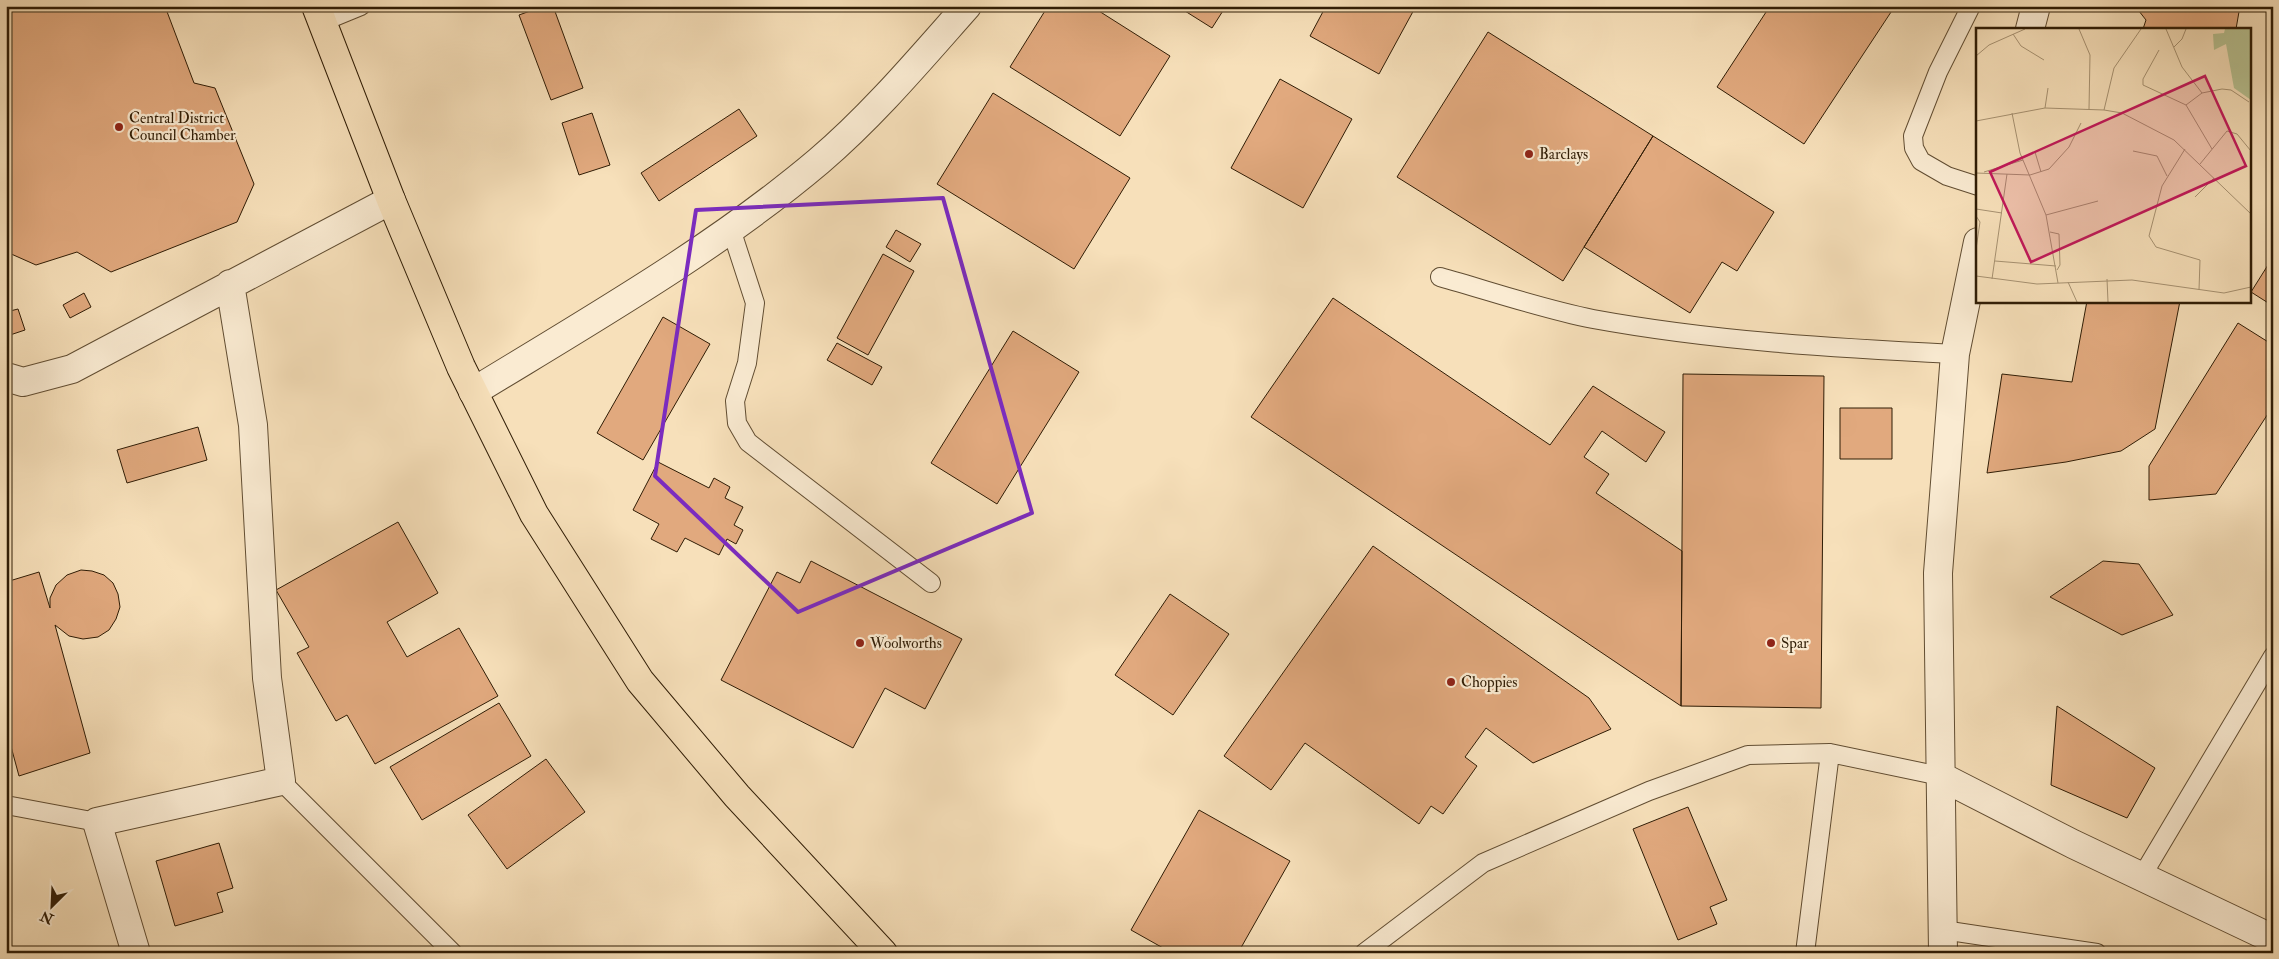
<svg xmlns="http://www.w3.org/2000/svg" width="2279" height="959" font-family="'IM FELL Double Pica',serif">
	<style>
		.building { fill: #e1a97e; stroke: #2f1c05 }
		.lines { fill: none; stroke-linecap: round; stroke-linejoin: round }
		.service-casing { stroke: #614d32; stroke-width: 20 }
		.minor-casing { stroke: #614d32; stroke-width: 30 }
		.primary-casing { stroke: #2f1c05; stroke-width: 30 }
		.service { stroke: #faebd2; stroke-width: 18 }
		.minor { stroke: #faebd2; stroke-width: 28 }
		.primary { stroke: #f7e0ba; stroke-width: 28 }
		.marked { fill: none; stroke: #7b2cbf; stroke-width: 4; stroke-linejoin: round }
		.poi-dot { fill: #8f2418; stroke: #faebd2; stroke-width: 2 }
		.labels { text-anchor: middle; stroke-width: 4.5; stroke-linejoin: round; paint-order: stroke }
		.poi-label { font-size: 15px; fill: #2f1c05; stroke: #faebd2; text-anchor: start }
		.inset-road { fill: none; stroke: #a79272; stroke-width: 1 }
		.view { fill: #c2185b; fill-opacity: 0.15; stroke: #c2185b; stroke-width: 2.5 }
		.inset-edge { fill: none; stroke: #2f1c05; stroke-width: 2.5 }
	</style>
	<rect width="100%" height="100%" fill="#f7e0ba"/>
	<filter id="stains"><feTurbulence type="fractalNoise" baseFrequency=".004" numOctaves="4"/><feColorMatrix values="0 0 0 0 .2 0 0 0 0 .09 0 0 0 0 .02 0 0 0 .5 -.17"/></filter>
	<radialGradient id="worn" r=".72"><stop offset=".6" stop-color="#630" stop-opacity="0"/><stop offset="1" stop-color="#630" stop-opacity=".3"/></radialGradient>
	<path class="building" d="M6 6H160L166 9 194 83 215 88 254 184 237 222 111 272 77 252 36 265 9 253 6 245Z
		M544 6H553L583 88 551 100 519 15Z
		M1048 6H1091L1170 56 1120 136 1010 67Z
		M1177 6H1226L1212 28Z
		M1326 6H1416L1379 74 1310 36Z
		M1770 6H1895L1804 144 1717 87Z
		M2135 6H2240L2236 29H2143L2146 20Z
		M1488 32 1653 136 1563 281 1397 177Z
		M1280 79 1352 119 1303 208 1231 168Z
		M993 93 1130 178 1074 269 937 184Z
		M739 109 757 136 659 201 641 173Z
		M592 113 610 165 579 175 562 123Z
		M1653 136 1774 212 1737 271 1722 262 1690 313 1584 247Z
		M896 230 921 244 910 262 886 247Z
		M883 254 914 271 868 355 837 338Z
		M2273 257V306L2251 292Z
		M84 293 91 307 70 318 63 305Z
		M1333 298 1550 445 1593 386 1665 432 1646 462 1602 431 1584 457 1609 474 1596 493 1682 551 1681 706 1251 417Z
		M2087 301H2180L2155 429 2121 451 2066 462 1987 473 2002 374 2072 382Z
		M18 309 25 330 7 336 6 312Z
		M663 317 710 344 643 460 597 433Z
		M2238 323 2273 345V406L2216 494 2149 500V466Z
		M1013 331 1079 372 997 504 931 463Z
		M837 343 882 367 872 385 827 360Z
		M1683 374 1824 376 1821 708 1681 706Z
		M1840 408H1892V459H1840Z
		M198 427 207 460 127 483 117 450Z
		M658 462 709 488 714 478 730 487 725 498 743 507 734 525 743 530 736 544 727 539 719 555 685 538 677 552 651 539 659 524 633 510Z
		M398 522 438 593 387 622 407 657 459 628 498 696 375 764 347 715 336 721 297 653 309 647 276 590Z
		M1373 546 1589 698 1611 729 1533 763 1486 728 1465 757 1477 766 1443 814 1431 806 1419 824 1305 743 1271 790 1224 756Z
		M811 561 962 639 925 709 885 688 853 748 721 680 777 572 800 583Z
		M2103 561 2139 564 2173 615 2122 635 2050 597Z
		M81 570 92 571 104 575 113 583 118 594 120 607 116 619 109 630 98 637 83 639 69 636 55 625 90 753 19 776 6 728V582L39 572 50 608V598L56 585 67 575Z
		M1170 594 1229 634 1173 715 1115 675Z
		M499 703 531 756 422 820 390 767Z
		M2057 706 2155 768 2127 818 2051 785Z
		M546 759 585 812 507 869 468 815Z
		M1688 807 1727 900 1710 907 1717 924 1678 940 1633 829Z
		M1199 810 1290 861 1238 953H1172L1131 930Z
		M219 843 233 888 217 893 223 912 175 926 156 861Z"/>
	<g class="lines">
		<defs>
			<path id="service" d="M1971 6 1938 72 1913 136 1914 148 1921 161 1947 176 1978 186
				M322 22 361 6
				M731 229 755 303 747 363 735 401 737 423 748 442 931 583
				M1440 277C1490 291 1542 309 1593 319 1713 341 1834 348 1955 354
				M281 781 453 953
				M6 805 97 822
				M2142 876 2273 656
				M1943 930 2097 953
				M1364 953 1483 863 1649 791 1748 755 1830 753 1940 776
				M1805 953 1830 753"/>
			<path id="minor" d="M2030 29 2036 6
				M6 377 23 382 72 369 391 200
				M473 392C589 321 715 249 819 161 873 115 920 59 967 6
				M1940 776 2073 844 2273 939
				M136 953 97 822 281 781 267 678 253 425 230 284
				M1943 953 1938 573 1955 354 1978 242"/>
			<path id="primary" d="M316 6 391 200 461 367 534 514 640 681 737 796 883 953"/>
		</defs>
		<use href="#service" class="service-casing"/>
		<use href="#minor" class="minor-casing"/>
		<use href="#primary" class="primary-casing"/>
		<use href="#service" class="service"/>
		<use href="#minor" class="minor"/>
		<use href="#primary" class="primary"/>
	</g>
	<path class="marked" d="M943 198 1032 513 798 612 655 476 696 210Z"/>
	<g class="poi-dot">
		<circle cx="119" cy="127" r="5"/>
		<circle cx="1529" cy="154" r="5"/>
		<circle cx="860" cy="643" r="5"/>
		<circle cx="1771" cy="643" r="5"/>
		<circle cx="1451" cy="682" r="5"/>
	</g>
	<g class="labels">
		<g class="poi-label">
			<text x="129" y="123">Central District<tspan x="129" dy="17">Council Chamber</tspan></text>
			<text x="1539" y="159">Barclays</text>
			<text x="870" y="648">Woolworths</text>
			<text x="1781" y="648">Spar</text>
			<text x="1461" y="687">Choppies</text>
		</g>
	</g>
	<g transform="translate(1976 28)">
		<rect width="275" height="275" fill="#f7e0ba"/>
		<path d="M249 1H275V72L258 60 250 16 238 22 237 6 248 5Z" fill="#b8c393"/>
		<path class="inset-road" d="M103 1 114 27 113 81M190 1 206 39 226 65M37 6 45 18 68 32M198 19 206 11 210 1M183 22 167 51V57L210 77M0 28 13 17 49 1M69 80 72 60M128 82 138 40 165 1M36 85 44 125 70 187 82 255M0 93 69 80 128 82 146 85 198 112 275 186M209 121 186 158 173 208 180 219 224 232 223 262M236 121 210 77 226 65 246 61 255 62 273 74M157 123 181 128 191 148M59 124 65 144M224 136 251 103 261 106 275 123M8 144 47 132M0 145 54 147 73 141 93 119 105 95M219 169 238 150M0 181 26 185M70 187 122 173M0 188 4 194 0 221M74 204 83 206 84 237 81 242M19 233 80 238M0 248 61 256 156 252 248 265 275 259M16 251 31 146M131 251 132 274M92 254 101 274"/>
		<path class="view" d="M229 48 270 138 55 234 14 144Z"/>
		<rect width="275" height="275" class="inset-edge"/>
	</g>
	<rect width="2279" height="959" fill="none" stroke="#f7e0ba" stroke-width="25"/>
	<rect x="8" y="8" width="2264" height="944" fill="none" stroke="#2f1c05" stroke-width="2.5"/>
	<rect x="12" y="12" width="2254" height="934" fill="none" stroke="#2f1c05"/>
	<g transform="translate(52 906) rotate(204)" stroke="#faebd2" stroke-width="4" paint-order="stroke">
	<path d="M0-4L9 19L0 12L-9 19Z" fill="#2f1c05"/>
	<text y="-8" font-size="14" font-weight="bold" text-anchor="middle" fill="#2f1c05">N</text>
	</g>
	<rect width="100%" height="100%" filter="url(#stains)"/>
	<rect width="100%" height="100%" fill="url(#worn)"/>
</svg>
